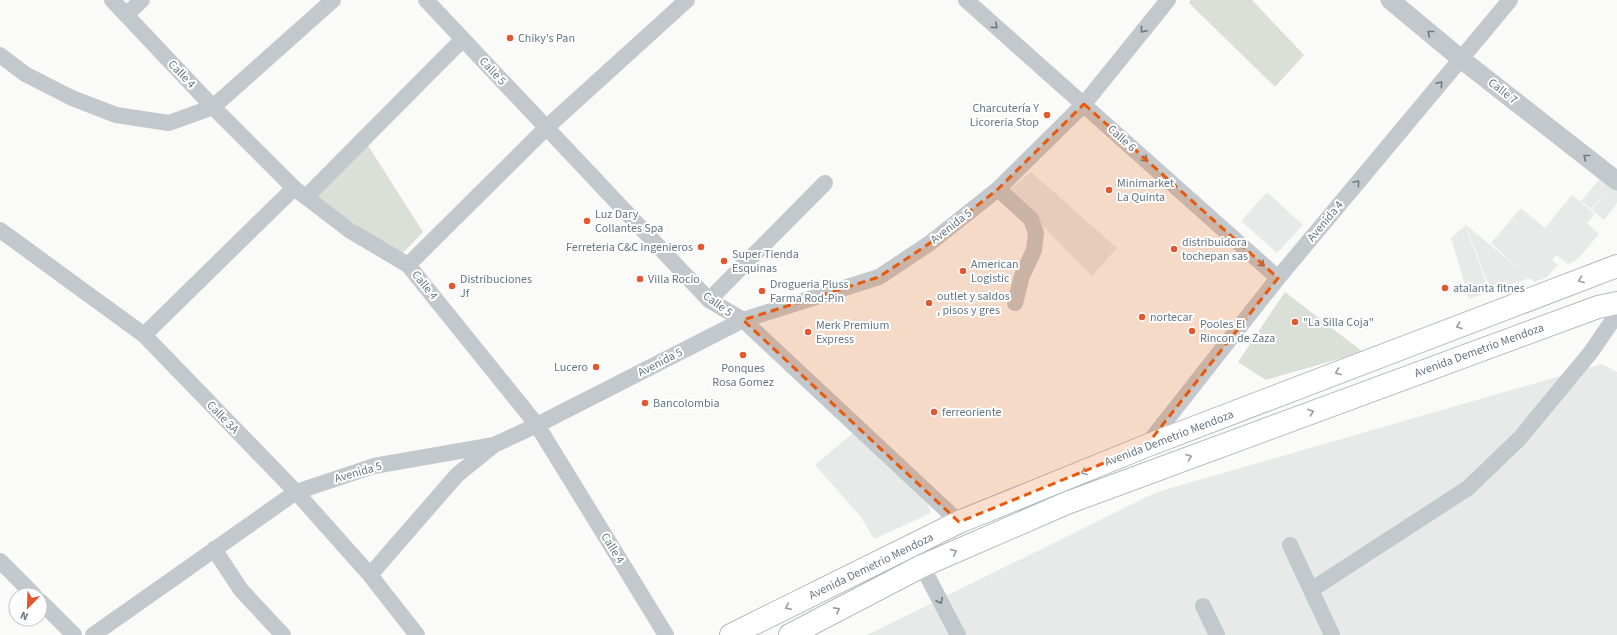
<svg xmlns="http://www.w3.org/2000/svg" width="1617" height="635" font-family="'Source Sans 3',sans-serif">
	<style>
		.built { fill: #e8e9e9 }
		.green { fill: #dadfd7 }
		.lines { fill: none; stroke-linecap: round; stroke-linejoin: round }
		.primary-casing { stroke: #b5babe; stroke-width: 24 }
		.minor { stroke: #c3c8cc; stroke-width: 16 }
		.tertiary { stroke: #c3c8cc; stroke-width: 19 }
		.primary { stroke: #fff; stroke-width: 22 }
		.oneway { stroke: #6a7a87 }
		.oneway2 { stroke: #939fa8 }
		.marked { fill: #e8590c; fill-opacity: 0.2; stroke: #e8590c; stroke-width: 3; stroke-dasharray: 8 5; stroke-linejoin: round }
		.poi-dot { fill: #e4572e; stroke: #fff; stroke-width: 1.5 }
		.labels { text-anchor: middle; stroke-width: 4; stroke-linejoin: round; paint-order: stroke }
		.poi-label { font-size: 12px; fill: #657683; stroke: #fff; text-anchor: start }
		.street-label { font-size: 12px; fill: #657683; stroke: #fff }
	</style>
	<rect width="100%" height="100%" fill="#fafaf8"/>
	<path class="built" d="M1031 172 1117 248 1092 276 1008 191Z
		M1602 176 1617 188V203L1604 220 1592 210 1605 194 1591 209 1581 201Z
		M1267 192 1303 225 1277 253 1241 221Z
		M1572 195 1595 214 1587 223 1599 234 1577 260 1568 264 1556 255 1552 260 1558 265 1546 278 1534 282 1530 278 1491 291 1465 224 1519 269 1491 243 1508 223 1527 239 1508 223 1521 208 1545 228Z
		M1465 226 1490 292 1469 299 1451 238Z
		M1602 364 1617 372V635H867L1157 492Z
		M854 432 926 499 931 513 874 539 861 517 815 465Z"/>
	<path class="green" d="M1191 0H1252L1304 55 1275 87 1189 3Z
		M367 144 423 232 401 255 313 196Z
		M1285 292 1363 352 1266 380 1238 362Z"/>
	<g class="lines">
		<defs>
			<path id="primary" d="M731 635 959 522 1146 446 1617 266
				M790 635 922 566 1067 503 1598 307 1617 303"/>
		</defs>
		<use href="#primary" class="primary-casing"/>
		<path class="minor" d="M112 0 213 107 294 188 349 230 408 265 537 425 666 635
			M426 0 709 300 743 320 959 522
			M966 0 1278 278
			M126 15 142 0
			M0 55 25 74 72 98 116 115 169 123 213 107 333 0
			M998 189 1031 219 1036 233 1034 250 1022 276 1015 303
			M306 197 463 39
			M0 230 144 335 296 492 370 575 417 635
			M408 265 546 128 687 0
			M709 300 825 183
			M144 335 294 188
			M1146 446 1278 278 1510 0
			M1290 545 1332 635
			M214 549 241 590 283 635
			M0 561 34 595
			M922 566 958 635
			M370 575 457 475 494 445
			M1311 590 1468 488 1520 438 1591 352 1617 314
			M40 601 74 635
			M1203 606 1217 635
			M93 635 296 492 374 466 494 445 537 425 743 320 879 277 930 243 998 189 1084 104 1168 0"/>
		<path class="tertiary" d="M1390 0 1461 59 1617 181"/>
		<use href="#primary" class="primary"/>
	</g>
	<defs><path id="oneway-chevron" d="M-2-3.5L2.5 0L-2 3.5" fill="none" stroke-width="1.6" stroke-linecap="round" stroke-linejoin="round"/></defs>
	<g class="oneway">
		<use href="#oneway-chevron" transform="translate(995 26) rotate(41)"/>
		<use href="#oneway-chevron" transform="translate(1143 30) rotate(129)"/>
		<use href="#oneway-chevron" transform="translate(1430 33) rotate(-141)"/>
		<use href="#oneway-chevron" transform="translate(1440 84) rotate(-50)"/>
		<use href="#oneway-chevron" transform="translate(1586 157) rotate(-142)"/>
		<use href="#oneway-chevron" transform="translate(1145 159) rotate(42)"/>
		<use href="#oneway-chevron" transform="translate(1357 183) rotate(-50)"/>
		<use href="#oneway-chevron" transform="translate(1262 264) rotate(42)"/>
		<use href="#oneway-chevron" transform="translate(940 601) rotate(63)"/>
	</g>
	<g class="oneway2">
		<use href="#oneway-chevron" transform="translate(1581 280) rotate(159)"/>
		<use href="#oneway-chevron" transform="translate(1459 326) rotate(159)"/>
		<use href="#oneway-chevron" transform="translate(1338 372) rotate(159)"/>
		<use href="#oneway-chevron" transform="translate(1311 412) rotate(-20)"/>
		<use href="#oneway-chevron" transform="translate(1189 457) rotate(-20)"/>
		<use href="#oneway-chevron" transform="translate(1084 472) rotate(158)"/>
		<use href="#oneway-chevron" transform="translate(954 552) rotate(-24)"/>
		<use href="#oneway-chevron" transform="translate(788 607) rotate(154)"/>
		<use href="#oneway-chevron" transform="translate(837 610) rotate(-28)"/>
	</g>
	<path class="marked" d="M1084 104 1278 278 1146 446 959 522 743 320 879 277 930 243 998 189Z"/>
	<g class="poi-dot">
		<circle cx="510" cy="38" r="4"/>
		<circle cx="1047" cy="115" r="4"/>
		<circle cx="1109" cy="190" r="4"/>
		<circle cx="587" cy="221" r="4"/>
		<circle cx="701" cy="247" r="4"/>
		<circle cx="1174" cy="249" r="4"/>
		<circle cx="724" cy="261" r="4"/>
		<circle cx="963" cy="271" r="4"/>
		<circle cx="640" cy="279" r="4"/>
		<circle cx="452" cy="286" r="4"/>
		<circle cx="1445" cy="288" r="4"/>
		<circle cx="762" cy="291" r="4"/>
		<circle cx="929" cy="303" r="4"/>
		<circle cx="1142" cy="317" r="4"/>
		<circle cx="1295" cy="322" r="4"/>
		<circle cx="1192" cy="331" r="4"/>
		<circle cx="808" cy="332" r="4"/>
		<circle cx="743" cy="355" r="4"/>
		<circle cx="596" cy="367" r="4"/>
		<circle cx="645" cy="403" r="4"/>
		<circle cx="934" cy="412" r="4"/>
	</g>
	<g class="labels">
		<g class="poi-label">
			<text x="518" y="42">Chiky's Pan</text>
			<text x="1039" y="112" text-anchor="end">Charcutería Y<tspan x="1039" dy="14">Licoreria Stop</tspan></text>
			<text x="1117" y="187">Minimarket<tspan x="1117" dy="14">La Quinta</tspan></text>
			<text x="595" y="218">Luz Dary<tspan x="595" dy="14">Collantes Spa</tspan></text>
			<text x="1182" y="246">distribuidora<tspan x="1182" dy="14">tochepan sas</tspan></text>
			<text x="693" y="251" text-anchor="end">Ferreteria C&amp;C ingenieros</text>
			<text x="732" y="258">Super Tienda<tspan x="732" dy="14">Esquinas</tspan></text>
			<text x="971" y="268">American<tspan x="971" dy="14">Logistic</tspan></text>
			<text x="460" y="283">Distribuciones<tspan x="460" dy="14">Jf</tspan></text>
			<text x="648" y="283">Villa Rocio</text>
			<text x="770" y="288">Drogueria Pluss<tspan x="770" dy="14">Farma Rod-Pin</tspan></text>
			<text x="1453" y="292">atalanta fitnes</text>
			<text x="937" y="300">outlet y saldos<tspan x="937" dy="14">, pisos y gres</tspan></text>
			<text x="1150" y="321">nortecar</text>
			<text x="1303" y="326">"La Silla Coja"</text>
			<text x="1200" y="328">Pooles El<tspan x="1200" dy="14">Rincon de Zaza</tspan></text>
			<text x="816" y="329">Merk Premium<tspan x="816" dy="14">Express</tspan></text>
			<text x="588" y="371" text-anchor="end">Lucero</text>
			<text x="743" y="372" text-anchor="middle">Ponques<tspan x="743" dy="14">Rosa Gomez</tspan></text>
			<text x="653" y="407">Bancolombia</text>
			<text x="942" y="416">ferreoriente</text>
		</g>
		<g class="street-label">
			<text transform="translate(493 71) rotate(47)" y="4">Calle 5</text>
			<text transform="translate(182 74) rotate(46)" y="4">Calle 4</text>
			<text transform="translate(1503 91) rotate(38)" y="4">Calle 7</text>
			<text transform="translate(1122 138) rotate(42)" y="4">Calle 6</text>
			<text transform="translate(1325 221) rotate(-50)" y="4">Avenida 4</text>
			<text transform="translate(951 226) rotate(-38)" y="4">Avenida 5</text>
			<text transform="translate(425 285) rotate(51)" y="4">Calle 4</text>
			<text transform="translate(718 304) rotate(36)" y="4">Calle 5</text>
			<text transform="translate(1479 350) rotate(-20)" y="4">Avenida Demetrio Mendoza</text>
			<text transform="translate(660 362) rotate(-27)" y="4">Avenida 5</text>
			<text transform="translate(223 417) rotate(46)" y="4">Calle 3A</text>
			<text transform="translate(1169 438) rotate(-21)" y="4">Avenida Demetrio Mendoza</text>
			<text transform="translate(358 472) rotate(-16)" y="4">Avenida 5</text>
			<text transform="translate(613 548) rotate(58)" y="4">Calle 4</text>
			<text transform="translate(871 566) rotate(-26)" y="4">Avenida Demetrio Mendoza</text>
		</g>
	</g>
	<g transform="translate(28 607) rotate(203)"><circle r="19" fill="#ffffff" stroke="#c1c8cd"/>
	<path d="M0-3L7 15L0 10L-7 15Z" fill="#e4572e"/>
	<text y="-6" font-size="11" font-weight="bold" text-anchor="middle" fill="#657683">N</text>
	</g>
</svg>
